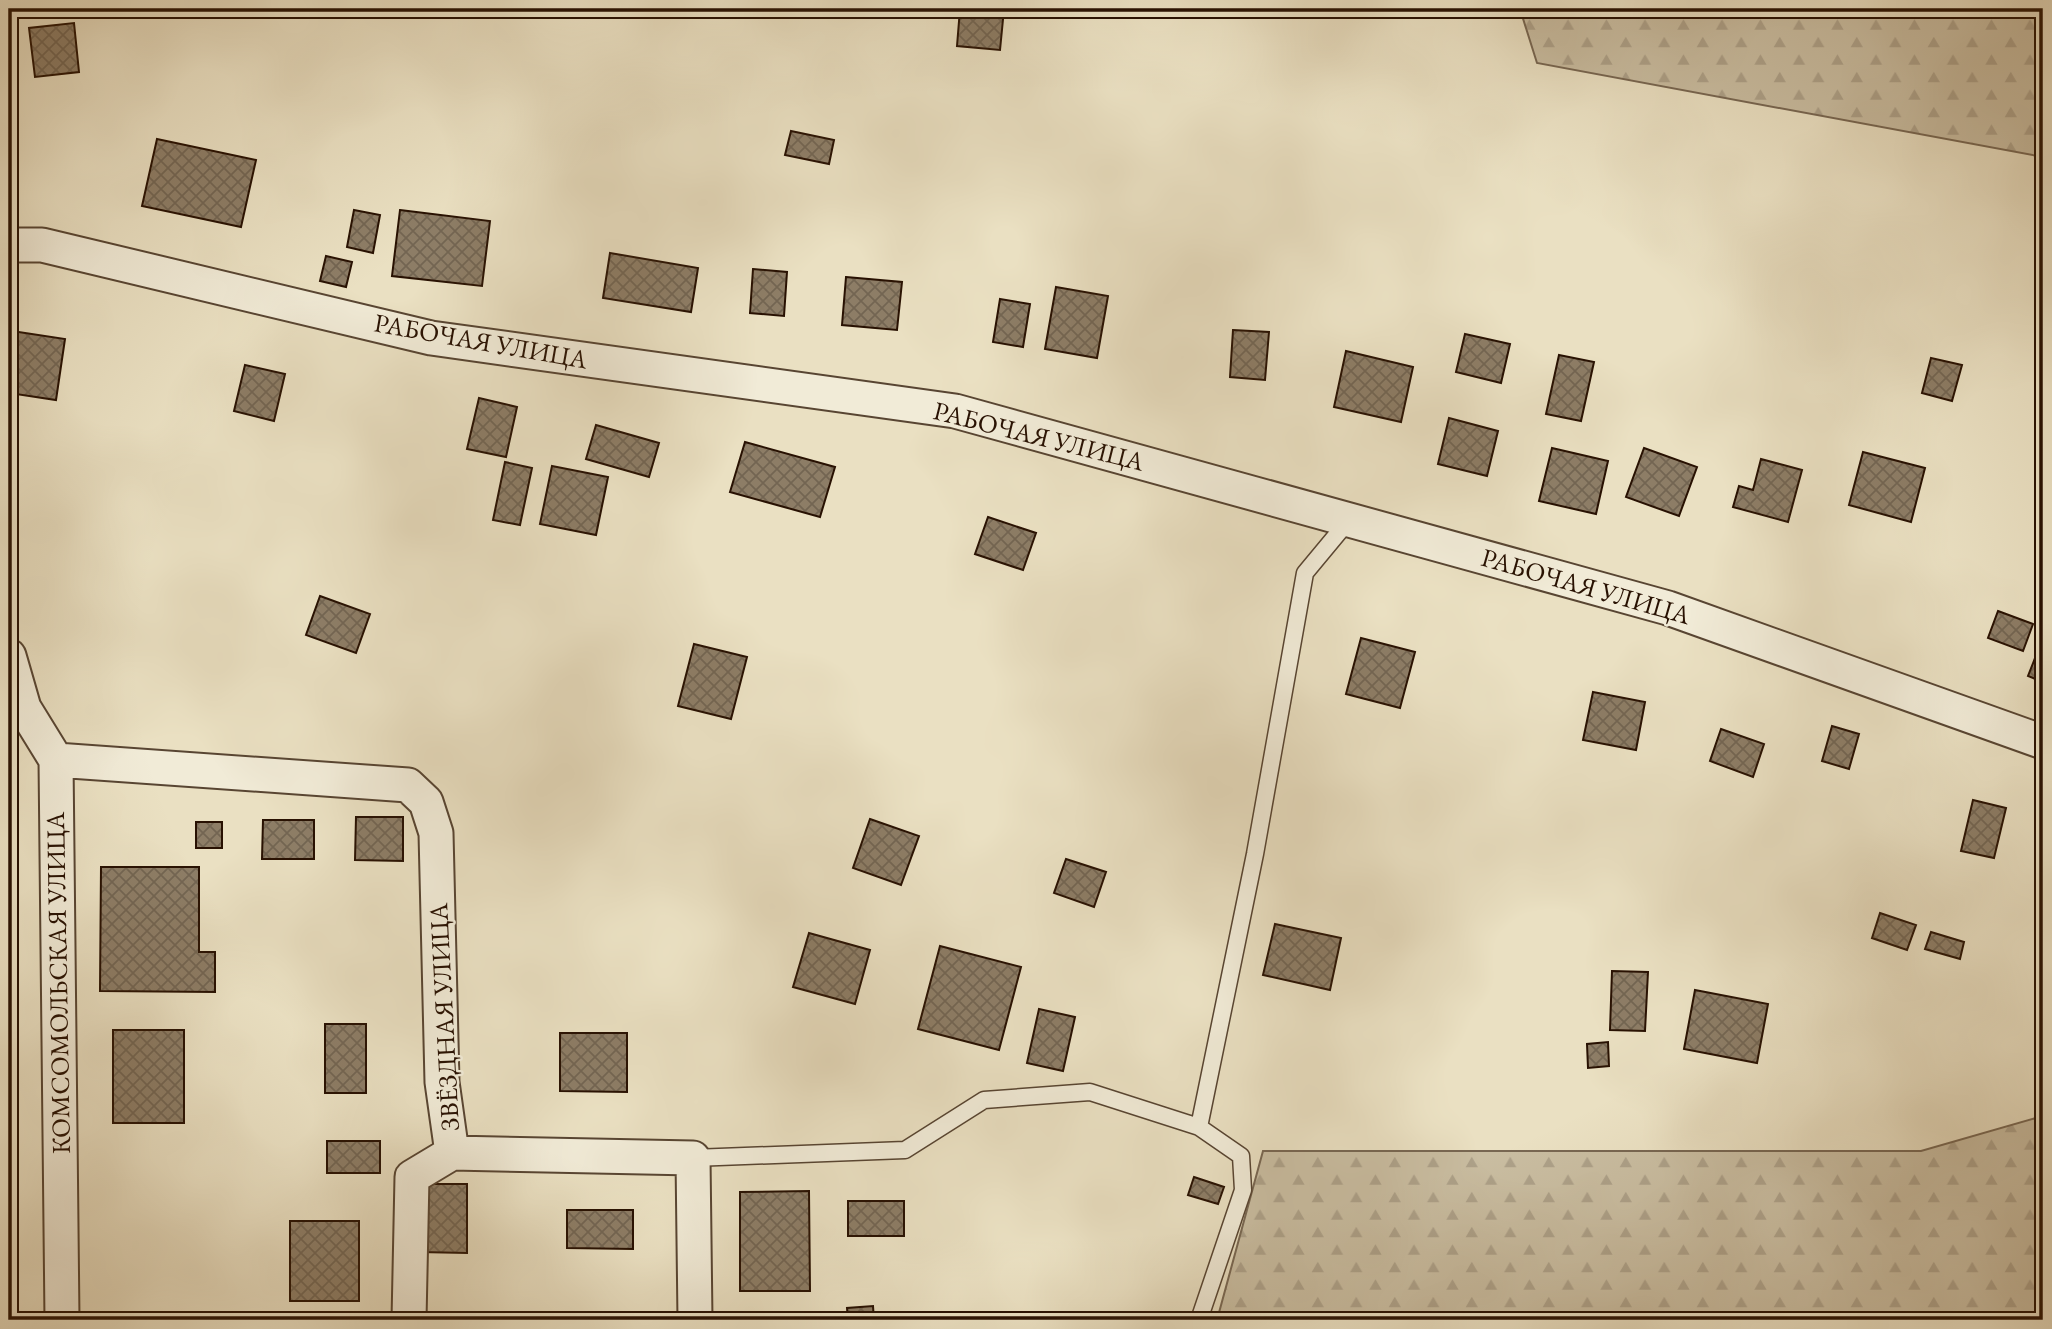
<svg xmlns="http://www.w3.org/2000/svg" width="2052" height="1329" font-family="'EB Garamond',serif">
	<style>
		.forest { fill: url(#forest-firs); stroke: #786752; stroke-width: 2 }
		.building { fill: url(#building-cross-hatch); stroke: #281102; stroke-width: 2 }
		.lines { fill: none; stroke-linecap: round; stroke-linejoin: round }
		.service-casing { stroke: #584532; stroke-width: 19 }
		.minor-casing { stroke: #584532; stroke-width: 37 }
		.service { stroke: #f1ebd7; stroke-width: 16 }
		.minor { stroke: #f1ebd7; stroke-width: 33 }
		.labels { text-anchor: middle; stroke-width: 5; stroke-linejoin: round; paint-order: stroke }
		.street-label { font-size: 26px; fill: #281102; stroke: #f1ebd7 }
	</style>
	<defs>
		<pattern id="forest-firs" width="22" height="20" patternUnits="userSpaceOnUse" patternTransform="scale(1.75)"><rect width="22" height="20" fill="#c9bda1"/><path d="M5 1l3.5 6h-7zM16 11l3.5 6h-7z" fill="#ada189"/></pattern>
		<pattern id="building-cross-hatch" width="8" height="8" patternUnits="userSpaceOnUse" patternTransform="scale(1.75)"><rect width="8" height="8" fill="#8d7d66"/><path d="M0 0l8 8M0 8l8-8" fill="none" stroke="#736552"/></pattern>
	</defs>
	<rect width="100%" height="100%" fill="#eae0c2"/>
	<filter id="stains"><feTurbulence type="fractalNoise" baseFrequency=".00286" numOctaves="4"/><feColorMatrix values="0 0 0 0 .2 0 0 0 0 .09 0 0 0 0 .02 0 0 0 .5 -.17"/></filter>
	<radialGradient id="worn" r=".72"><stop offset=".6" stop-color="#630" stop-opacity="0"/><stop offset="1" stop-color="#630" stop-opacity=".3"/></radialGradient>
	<path class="forest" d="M1520 9H2043V157L1537 63Z
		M2043 1116V1320H1217L1263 1151H1921Z"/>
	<path class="building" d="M960 9H1004L1000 50 957 46Z
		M74 23 79 72 35 77 29 28Z
		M791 131 834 140 829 164 785 155Z
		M157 139 256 160 241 227 142 206Z
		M354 210 380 215 373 253 347 247Z
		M400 210 490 221 482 286 392 276Z
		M610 253 698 268 691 312 603 298Z
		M326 256 352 262 346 287 320 281Z
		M753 269 787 272 784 316 750 313Z
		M846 277 902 282 897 330 842 325Z
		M1056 287 1108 296 1097 358 1045 349Z
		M1000 299 1030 304 1023 347 993 342Z
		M1233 330 1269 332 1265 380 1230 377Z
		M12 331 65 339 56 400 9 393Z
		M1465 334 1510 344 1501 383 1456 372Z
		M1346 351 1413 367 1401 422 1334 407Z
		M1559 355 1594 362 1581 421 1546 414Z
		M1931 358 1962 365 1952 401 1922 393Z
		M245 365 285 374 274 421 234 411Z
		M479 398 517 407 506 457 467 449Z
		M1449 418 1498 431 1487 476 1438 464Z
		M596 425 659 443 649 477 586 459Z
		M745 442 835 467 820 517 730 492Z
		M1552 448 1608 461 1596 514 1539 501Z
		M1644 448 1697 467 1679 516 1626 497Z
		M1863 452 1925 468 1911 522 1849 505Z
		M1761 459 1802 470 1788 522 1733 507 1739 486 1753 490Z
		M505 462 532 468 520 525 493 520Z
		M552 466 608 477 596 535 540 524Z
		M988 517 1036 533 1023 570 975 554Z
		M320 596 370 614 356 653 306 635Z
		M1998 611 2033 624 2023 651 1988 638Z
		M1361 638 1415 652 1400 708 1346 694Z
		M694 644 747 657 731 719 678 706Z
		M2039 648 2043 650V682L2028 676Z
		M1593 692 1645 702 1636 750 1583 740Z
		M1832 726 1859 734 1849 769 1822 761Z
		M1721 729 1764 744 1753 777 1710 761Z
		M1973 800 2006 808 1994 858 1961 851Z
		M356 817H403V861L355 860Z
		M870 819 919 836 901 885 853 868Z
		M263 820H314V859H262Z
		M196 822H222V848H196Z
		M1066 859 1106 872 1094 907 1054 893Z
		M101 867H199V952H215V992L100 991Z
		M1880 913 1916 925 1907 950 1872 938Z
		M1275 924 1341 938 1330 990 1263 975Z
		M1931 932 1964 942 1960 959 1925 949Z
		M809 933 870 950 855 1004 793 987Z
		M940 946 1021 967 999 1050 918 1029Z
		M9 948H12V983H9Z
		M1612 971 1648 972 1645 1031 1610 1030Z
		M1695 990 1768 1004 1757 1063 1684 1049Z
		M1039 1009 1075 1017 1063 1071 1027 1063Z
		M325 1024H366V1093H325Z
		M113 1030H184V1123H113Z
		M560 1033H627V1092L560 1091Z
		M1608 1042 1609 1066 1588 1068 1587 1044Z
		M327 1141H380V1173H327Z
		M1194 1177 1224 1187 1218 1204 1188 1195Z
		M420 1184H467V1253L419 1252Z
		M809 1191 810 1291H740V1192Z
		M848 1201H904V1236H848Z
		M567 1210H633V1249L567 1248Z
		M290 1221H359V1301H290Z
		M873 1306 874 1320H848L847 1308Z"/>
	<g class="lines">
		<defs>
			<path id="service" d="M1199 1127 1255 854 1305 573 1349 520
				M693 1158 905 1150 984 1100 1090 1092 1199 1127 1241 1156 1243 1190 1199 1320"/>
			<path id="minor" d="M9 245H42L431 338 955 411 1668 608 2043 742
				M9 656 24 708 56 760 62 1320
				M56 760 408 785 426 802 436 833 442 1082 452 1153 412 1177 409 1320
				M452 1153 693 1158 695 1320"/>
		</defs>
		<use href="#service" class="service-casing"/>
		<use href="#minor" class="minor-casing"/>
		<use href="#service" class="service"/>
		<use href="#minor" class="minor"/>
	</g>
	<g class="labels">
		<g class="street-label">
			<text transform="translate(481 341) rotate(10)" y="9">РАБОЧАЯ УЛИЦА</text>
			<text transform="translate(1039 436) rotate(14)" y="9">РАБОЧАЯ УЛИЦА</text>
			<text transform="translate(1586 586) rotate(16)" y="9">РАБОЧАЯ УЛИЦА</text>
			<text transform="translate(58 983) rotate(-91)" y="9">КОМСОМОЛЬСКАЯ УЛИЦА</text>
			<text transform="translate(444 1017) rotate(-93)" y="9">ЗВЁЗДНАЯ УЛИЦА</text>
		</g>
	</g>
	<rect width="2052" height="1329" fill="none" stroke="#eae0c2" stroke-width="35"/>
	<rect x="10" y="10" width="2031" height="1308" fill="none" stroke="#281102" stroke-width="3.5"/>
	<rect x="18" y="18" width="2017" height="1294" fill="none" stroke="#281102" stroke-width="2"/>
	<rect width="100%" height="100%" filter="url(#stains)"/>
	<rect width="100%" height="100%" fill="url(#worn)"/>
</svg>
